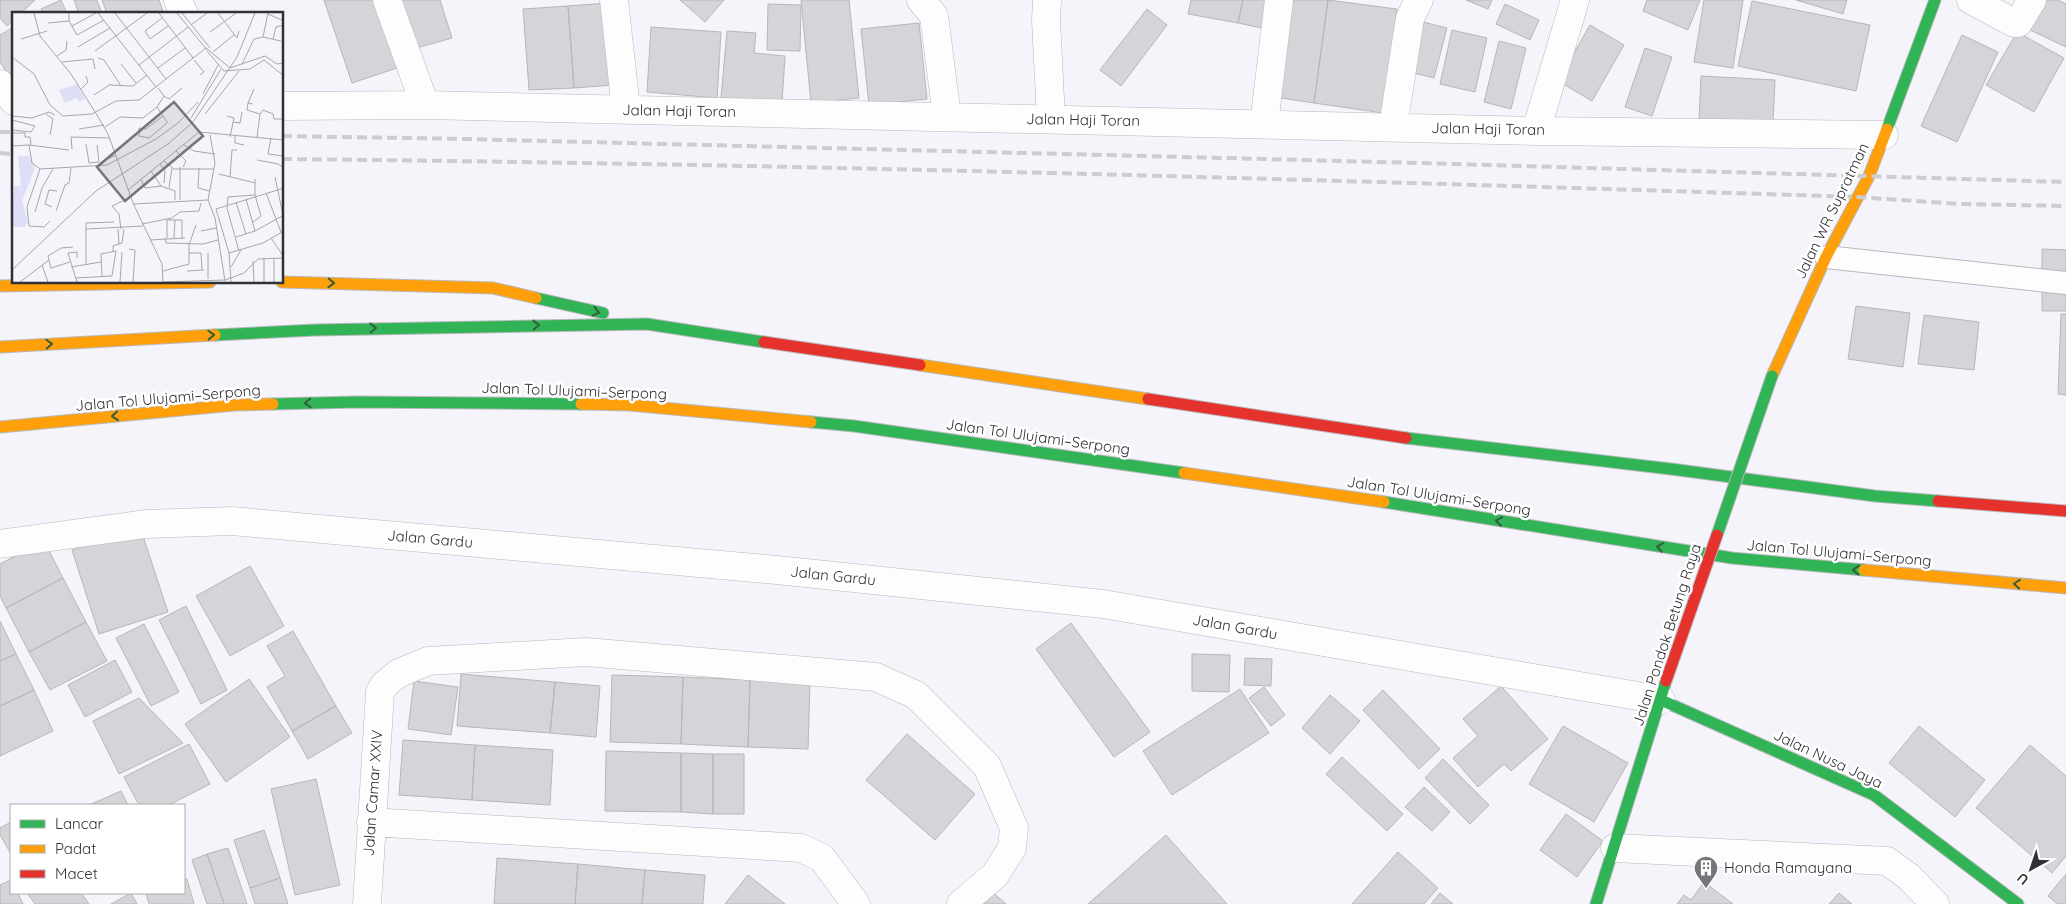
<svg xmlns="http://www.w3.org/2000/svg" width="2066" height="904" font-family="Quicksand,sans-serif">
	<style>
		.building { fill: #d4d4d9; stroke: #b6b6bb }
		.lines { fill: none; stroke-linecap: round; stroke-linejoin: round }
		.lane-casing { stroke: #b8b8bc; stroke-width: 24 }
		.street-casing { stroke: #b8b8bc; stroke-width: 29 }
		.fast-casing { stroke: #b8b8bc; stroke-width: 13 }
		.slow-casing { stroke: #b8b8bc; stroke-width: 13 }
		.jam-casing { stroke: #b8b8bc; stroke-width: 13 }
		.lane { stroke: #fdfdfe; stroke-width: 22 }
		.street { stroke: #fdfdfe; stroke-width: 28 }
		.fast { stroke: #30b455; stroke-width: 11 }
		.slow { stroke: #ff9f0a; stroke-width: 11 }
		.jam { stroke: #e5322d; stroke-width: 11 }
		.rail { stroke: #cdcdcf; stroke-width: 4; stroke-dasharray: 10 5; stroke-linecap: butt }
		.fast-bridge-casing { stroke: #b8b8bc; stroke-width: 13; stroke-linecap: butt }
		.jam-bridge-casing { stroke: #b8b8bc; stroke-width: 13; stroke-linecap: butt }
		.fast-bridge { stroke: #30b455; stroke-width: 11 }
		.jam-bridge { stroke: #e5322d; stroke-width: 11 }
		.oneway { stroke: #305f40 }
		.labels { text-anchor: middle; stroke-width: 5; stroke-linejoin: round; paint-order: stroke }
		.street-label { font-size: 15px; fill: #303135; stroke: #fff }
		.poi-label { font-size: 15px; fill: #303135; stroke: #fff; text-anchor: start }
		.inset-road { fill: none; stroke: #a6a6ab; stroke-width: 1 }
		.view { fill: #75757a; fill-opacity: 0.15; stroke: #75757a; stroke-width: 2.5 }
		.inset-edge { fill: none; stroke: #303135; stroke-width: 2.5 }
	</style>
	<rect width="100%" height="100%" fill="#f4f4fa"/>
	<path class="building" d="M0 0H35L20 14H14V20L7 26 0 18Z
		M61 0 67 14H43L41 9Z
		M74 0H97L102 14H79Z
		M102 0H159L164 14H107Z
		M324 0H384L406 65 352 83Z
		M398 0H440L452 38 413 49Z
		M680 0H724L705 22Z
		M801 0H849L859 98 811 103Z
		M1191 0H1243L1238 23 1188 14Z
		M1243 0H1271L1266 29 1238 23Z
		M1287 0H1328L1314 103 1274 97Z
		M1328 0 1397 9 1383 113 1314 103Z
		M1466 0H1492L1488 9Z
		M1647 0H1700L1688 30 1643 11Z
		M1704 0H1743L1733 68 1694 62Z
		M1796 0H1847L1843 14Z
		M2044 0H2058L2066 4V47L2030 30Z
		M1752 1 1870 25 1856 91 1738 66Z
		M607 3 613 85 574 88 568 6Z
		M768 4 801 5 800 51 767 50Z
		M1505 4 1539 20 1530 40 1496 24Z
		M568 6 574 88 529 90 523 9Z
		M1147 9 1167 25 1121 86 1100 70Z
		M1419 21 1447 28 1434 78 1406 71Z
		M919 23 927 99 869 105 861 29Z
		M1590 25 1624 45 1592 101 1558 81Z
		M14 27V84L0 62V35Z
		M651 27 721 32 717 98 647 92Z
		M1452 30 1487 38 1475 92 1440 84Z
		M727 31 756 33 754 53 785 56 782 103 721 98Z
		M2017 32 2064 58 2034 112 1986 85Z
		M1962 35 1998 52 1957 142 1921 126Z
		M1499 41 1526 48 1511 109 1484 102Z
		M1645 48 1672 57 1652 116 1625 107Z
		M1701 76 1775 80 1773 123 1699 119Z
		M2042 249 2066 250V311H2042Z
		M1856 306 1910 313 1903 367 1848 359Z
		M2061 314H2066V395L2058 394Z
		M1924 315 1979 322 1974 370 1918 364Z
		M140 527 168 612 99 634 72 550Z
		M44 541 63 578 6 608 0 596V564Z
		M250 566 284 626 230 656 196 596Z
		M63 578 86 622 29 652 6 608Z
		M186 606 227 690 201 704 159 620Z
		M0 621 16 654 0 661Z
		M86 622 107 661 50 690 29 652Z
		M1071 623 1150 732 1114 757 1036 649Z
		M144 624 179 692 151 706 116 638Z
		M293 631 336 706 292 731 267 687 285 676 267 646Z
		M16 654 34 690 0 706V661Z
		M1192 654 1230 655 1229 692 1192 691Z
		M1245 658 1272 659 1271 686 1244 685Z
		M115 660 132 692 85 717 68 685Z
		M461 674 555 682 550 733 457 726Z
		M612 675 683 677 681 744 610 742Z
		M683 677 750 680 748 747 681 744Z
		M249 679 290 737 226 782 185 724Z
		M750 680 810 682 808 749 748 747Z
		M414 681 458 687 451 735 408 729Z
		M555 682 600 686 596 737 550 733Z
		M1501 686 1548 739 1511 771 1504 764 1478 787 1453 758 1478 736 1463 719Z
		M1264 687 1285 715 1271 726 1249 698Z
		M1240 689 1269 733 1172 795 1143 751Z
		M34 690 53 731 0 756V706Z
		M1383 690 1440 749 1419 769 1363 710Z
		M1330 695 1360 721 1330 754 1302 728Z
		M139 698 183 743 119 774 93 721Z
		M336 706 352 733 308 759 292 731Z
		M1563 726 1628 763 1594 822 1529 784Z
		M1919 726 1985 780 1955 817 1889 763Z
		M907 734 975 794 935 840 866 780Z
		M403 740 475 745 472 800 399 795Z
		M189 744 210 784 169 805H139L124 777Z
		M475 745 553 750 550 805 472 800Z
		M2030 745 2066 776V856L2052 873 1976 808Z
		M606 751 681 753V812L605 811Z
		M681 753 713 754V814L681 812Z
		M713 754H744V814H713Z
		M1342 757 1403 814 1387 831 1326 774Z
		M1443 759 1489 805 1470 824 1425 778Z
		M316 779 340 885 295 895 271 789Z
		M1424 787 1450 812 1432 831 1405 807Z
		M121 791 128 805H89Z
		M1566 814 1603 841 1577 877 1540 850Z
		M11 822V854L0 835V828Z
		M264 830 280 878 250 888 234 840Z
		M1166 835 1227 904H1088Z
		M228 848 247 904H224L207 854Z
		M1398 852 1438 888 1424 904H1352Z
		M207 854 224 904H207L192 860Z
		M497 858 578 864 575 904H494Z
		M578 864 645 870 642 904H575Z
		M645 870 705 875 703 904H642Z
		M2066 874V904H2057L2048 896Z
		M748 875 785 904H725Z
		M280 878 288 904H255L250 888Z
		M184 879H187L194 904H149L146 893H184Z
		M11 880V893H18L23 904H0V885Z
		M1704 882 1733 904H1677L1684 895 1691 900Z
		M987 887 1006 904H971Z
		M27 893H81L89 904H35Z
		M131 893 137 904H111Z
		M1440 893 1453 904H1431Z
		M1839 893 1852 904H1829Z"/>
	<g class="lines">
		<defs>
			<path id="lane" d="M1826 257 2066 283"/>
			<path id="street" d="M178 0 184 14
				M387 0 425 105
				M614 0 626 109
				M921 0 934 16 947 117
				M1047 0 1046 20 1051 119
				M1971 0 2014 23H2018L2032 0
				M0 84 14 101
				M282 106 425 105 1536 131 1884 135
				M1264 124 1279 0
				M1393 127 1410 18 1419 0
				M1536 131 1575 0
				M0 544 146 524 232 521 777 570 1103 604 1661 700
				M371 822 801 848 822 858 856 904
				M1615 848 1887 861 1909 877 1935 904
				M367 904 380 692 385 684 399 673 428 661 586 652 876 677 916 695 987 766 1014 828 1012 848 995 875 961 904"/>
			<path id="fast" d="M1887 129 1935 0
				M536 298 603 313
				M215 335 315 330 647 324 764 342
				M273 404 357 402 581 404
				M811 422 854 426 1184 473
				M1406 438 1671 469 1875 496 1938 501
				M1384 502 1732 558 1864 570
				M1661 700 1874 795 2018 904
				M1596 904 1665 684"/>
			<path id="slow" d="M282 282 493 288 536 298
				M0 286 210 282
				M0 347 215 335
				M920 365 1148 399
				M1772 376 1826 257 1869 176 1887 129
				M581 404 630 405 811 422
				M0 427 234 405 273 404
				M1184 473 1384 502
				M1864 570 2066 588"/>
			<path id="jam" d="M764 342 920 365
				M1148 399 1406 438
				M1938 501 2066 511"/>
		</defs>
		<use href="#lane" class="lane-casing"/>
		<use href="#street" class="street-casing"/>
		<use href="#fast" class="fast-casing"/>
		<use href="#slow" class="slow-casing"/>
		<use href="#jam" class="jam-casing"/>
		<use href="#lane" class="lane"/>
		<use href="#street" class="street"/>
		<use href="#fast" class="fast"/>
		<use href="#slow" class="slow"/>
		<use href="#jam" class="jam"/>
		<path class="rail" d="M0 132H14
			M282 136 467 139 1421 163 2066 182
			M0 153 14 154
			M282 159C808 164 1332 180 1857 197L1961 204 2066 206"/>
		<defs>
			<path id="fast-bridge" d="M1717 535 1772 376"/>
			<path id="jam-bridge" d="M1666 681 1717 535"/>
		</defs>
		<use href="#fast-bridge" class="fast-bridge-casing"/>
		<use href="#jam-bridge" class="jam-bridge-casing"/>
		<use href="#fast-bridge" class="fast-bridge"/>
		<use href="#jam-bridge" class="jam-bridge"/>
	</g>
	<defs><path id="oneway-chevron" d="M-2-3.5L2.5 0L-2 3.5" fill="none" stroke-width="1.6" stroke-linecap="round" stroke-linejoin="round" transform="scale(1.25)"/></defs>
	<g class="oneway">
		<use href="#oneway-chevron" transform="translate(331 283) rotate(2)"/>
		<use href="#oneway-chevron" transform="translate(596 312) rotate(13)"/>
		<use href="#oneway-chevron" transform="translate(536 325) rotate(-1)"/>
		<use href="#oneway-chevron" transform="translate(373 328) rotate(-1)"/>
		<use href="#oneway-chevron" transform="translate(211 335) rotate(-3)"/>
		<use href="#oneway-chevron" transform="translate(49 344) rotate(-3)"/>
		<use href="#oneway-chevron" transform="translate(308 403) rotate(178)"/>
		<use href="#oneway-chevron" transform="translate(115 416) rotate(175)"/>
		<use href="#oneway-chevron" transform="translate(1499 521) rotate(-171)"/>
		<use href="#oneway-chevron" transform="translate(1660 547) rotate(-171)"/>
		<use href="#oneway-chevron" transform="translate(1856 570) rotate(-175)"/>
		<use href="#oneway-chevron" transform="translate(2017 584) rotate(-175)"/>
	</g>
	<defs>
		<symbol id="building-pin" viewBox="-11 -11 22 30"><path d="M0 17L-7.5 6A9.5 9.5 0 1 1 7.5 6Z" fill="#75757a" stroke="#fff"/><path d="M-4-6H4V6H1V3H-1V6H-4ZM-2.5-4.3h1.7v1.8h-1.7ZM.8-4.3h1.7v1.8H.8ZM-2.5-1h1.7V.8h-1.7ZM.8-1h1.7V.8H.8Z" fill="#fff"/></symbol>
	</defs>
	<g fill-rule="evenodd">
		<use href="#building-pin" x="1692" y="854" width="28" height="38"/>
	</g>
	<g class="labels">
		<g class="street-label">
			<text transform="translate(679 111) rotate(1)" y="5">Jalan Haji Toran</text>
			<text transform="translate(1083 120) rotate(1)" y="5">Jalan Haji Toran</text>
			<text transform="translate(1488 129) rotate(1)" y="5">Jalan Haji Toran</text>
			<text transform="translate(1832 211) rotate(-64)" y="5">Jalan WR Supratman</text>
			<text transform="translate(574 391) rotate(2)" y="5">Jalan Tol Ulujami–Serpong</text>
			<text transform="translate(168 398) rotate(-5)" y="5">Jalan Tol Ulujami–Serpong</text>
			<text transform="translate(1038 437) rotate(8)" y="5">Jalan Tol Ulujami–Serpong</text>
			<text transform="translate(1439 496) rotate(9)" y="5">Jalan Tol Ulujami–Serpong</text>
			<text transform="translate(430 539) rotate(5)" y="5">Jalan Gardu</text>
			<text transform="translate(1839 553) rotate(5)" y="5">Jalan Tol Ulujami–Serpong</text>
			<text transform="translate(833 576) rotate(6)" y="5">Jalan Gardu</text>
			<text transform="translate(1235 627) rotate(10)" y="5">Jalan Gardu</text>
			<text transform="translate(1667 635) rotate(-72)" y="5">Jalan Pondok Betung Raya</text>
			<text transform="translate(1828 759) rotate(25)" y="5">Jalan Nusa Jaya</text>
			<text transform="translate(373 793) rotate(-86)" y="5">Jalan Camar XXIV</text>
		</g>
		<g class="poi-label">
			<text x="1724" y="873">Honda Ramayana</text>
		</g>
	</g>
	<g transform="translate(12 12)">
		<rect width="271" height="271" fill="#f4f4fa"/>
		<path d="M65 72 73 87 67 90 65 86 53 91 47 78ZM6 144H17L23 156 10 189 16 210 13 215H0L2 174H9Z" fill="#dedff7"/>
		<path class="inset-road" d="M22 1 28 24 59 62 85 103M57 1V9L65 23 92 8M86 1 144 75M103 1 154 67M147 1 181 46M165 1 195 38M170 1 198 36M206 1 225 26 227 19M256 2 272 9M150 6 133 19 138 27 156 14M36 11 57 9M179 13 195 1M60 14 84 1M198 20 224 1M251 25 256 1M9 27 35 19M261 27 264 15 272 13M66 35 98 16M83 39 135 1M195 39 212 59 238 57 252 48 272 64M201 40 223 22M45 44 54 38 55 29M0 45 22 62 38 93 51 104 80 102 104 89 127 88 194 36 218 56 253 44 265 52 272 51M86 46 92 48 109 74M182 48 192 60 188 63M50 50 81 47 83 57M109 52 124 71M230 52 242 27 251 25 269 29M127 53 176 15M146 56 173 36M98 73 121 74 135 63M146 76 152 84 145 95 155 110V111L137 126 127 124V116L134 117 151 104M69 77 76 70 74 64M191 82 206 53M82 83 99 72M152 84 157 87 170 76M236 91 242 77M241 92 236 91 235 98 248 102 245 125M34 102 41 107 38 123M193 102 227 59M248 102 251 98 261 102 262 107H272M85 103 96 122 121 191 150 252 151 270M0 104 20 106 37 100 43 103M215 104 222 106 218 125M179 106 209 57M0 108 23 114 19 120 0 118M221 110 228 111 230 100M93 115 108 105 131 106 145 95M67 117 92 113M0 121H13V125H18L19 133M223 124V131L232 133M259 126 256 142 272 144M74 132 77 151 87 150 85 133M17 133 57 138M172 133 182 139 203 142M0 134 17 133 20 151 28 157 95 153 144 127 166 111 186 90M60 137 59 125 98 126M164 139 174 149 171 155M245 148 266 152 272 156M152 149 162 157H202M89 150 104 143M148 152 153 158 152 171M187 156 186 176 198 179M28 157 15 195 17 214 32 215 38 209M139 159 149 174M207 162 243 171M218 165 220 138H225M263 165 271 203M129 167 133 176 149 174 163 179V188M157 176 160 156M116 178 187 120 272 128M254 181 269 220M234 187 243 219M168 188V155M196 188 203 206 213 269M196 188 203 151 198 123M224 190 234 222M121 192 196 188M40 195 33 192 37 178 45 179M44 199 53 173 57 171 59 156M23 200 30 176 41 157M241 210 249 204 243 183V167M130 212 160 206 168 200 187 199 189 191M74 217 131 214M106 217 107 232M109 217 107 202 100 194 119 185M189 219 204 216M224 225 243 219 272 203M153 226 154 231 191 232 206 228M155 226V208H170V226M162 226 163 208M259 226 272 245M138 228 173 226M178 230 184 213M117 237 123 238 121 270M101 239V234L110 231 112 217M227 239 215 196 216 185 243 183M177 241H189L190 258M217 241 204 197 272 176M252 246V270M262 246V270M241 249 242 270M58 250 39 256 36 244 49 236 61 235M177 252V230M30 253 36 270M74 253V211L102 210M59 255 89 250M219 255 229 238M0 258 84 179 156 132 181 110 225 45 243 1M151 259 177 252M175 259 192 258M63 266 100 264 104 239 89 242 90 264M196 267V241M8 270 37 248M65 270 56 241 65 240V246M108 270 110 240M152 270 213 268 232 261 246 247 272 246M219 270 217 241 251 231 272 219"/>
		<path class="view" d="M162 90 191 124 113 189 85 155Z"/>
		<rect width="271" height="271" class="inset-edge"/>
	</g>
	<rect x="10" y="804" width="175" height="90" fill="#ffffff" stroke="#acadae"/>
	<rect x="20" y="820" width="25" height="8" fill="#30b455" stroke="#acadae"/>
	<text x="55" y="829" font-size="15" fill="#303135">Lancar</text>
	<rect x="20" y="845" width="25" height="8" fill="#ff9f0a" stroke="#acadae"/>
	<text x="55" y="854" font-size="15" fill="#303135">Padat</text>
	<rect x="20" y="870" width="25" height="8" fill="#e5322d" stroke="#acadae"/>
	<text x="55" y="879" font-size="15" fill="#303135">Macet</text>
	<g transform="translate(2031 869) rotate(220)" stroke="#ffffff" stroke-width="4" paint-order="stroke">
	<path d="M0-4L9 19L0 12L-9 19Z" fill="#303135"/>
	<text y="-8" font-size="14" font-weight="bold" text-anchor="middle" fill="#303135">U</text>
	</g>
</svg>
